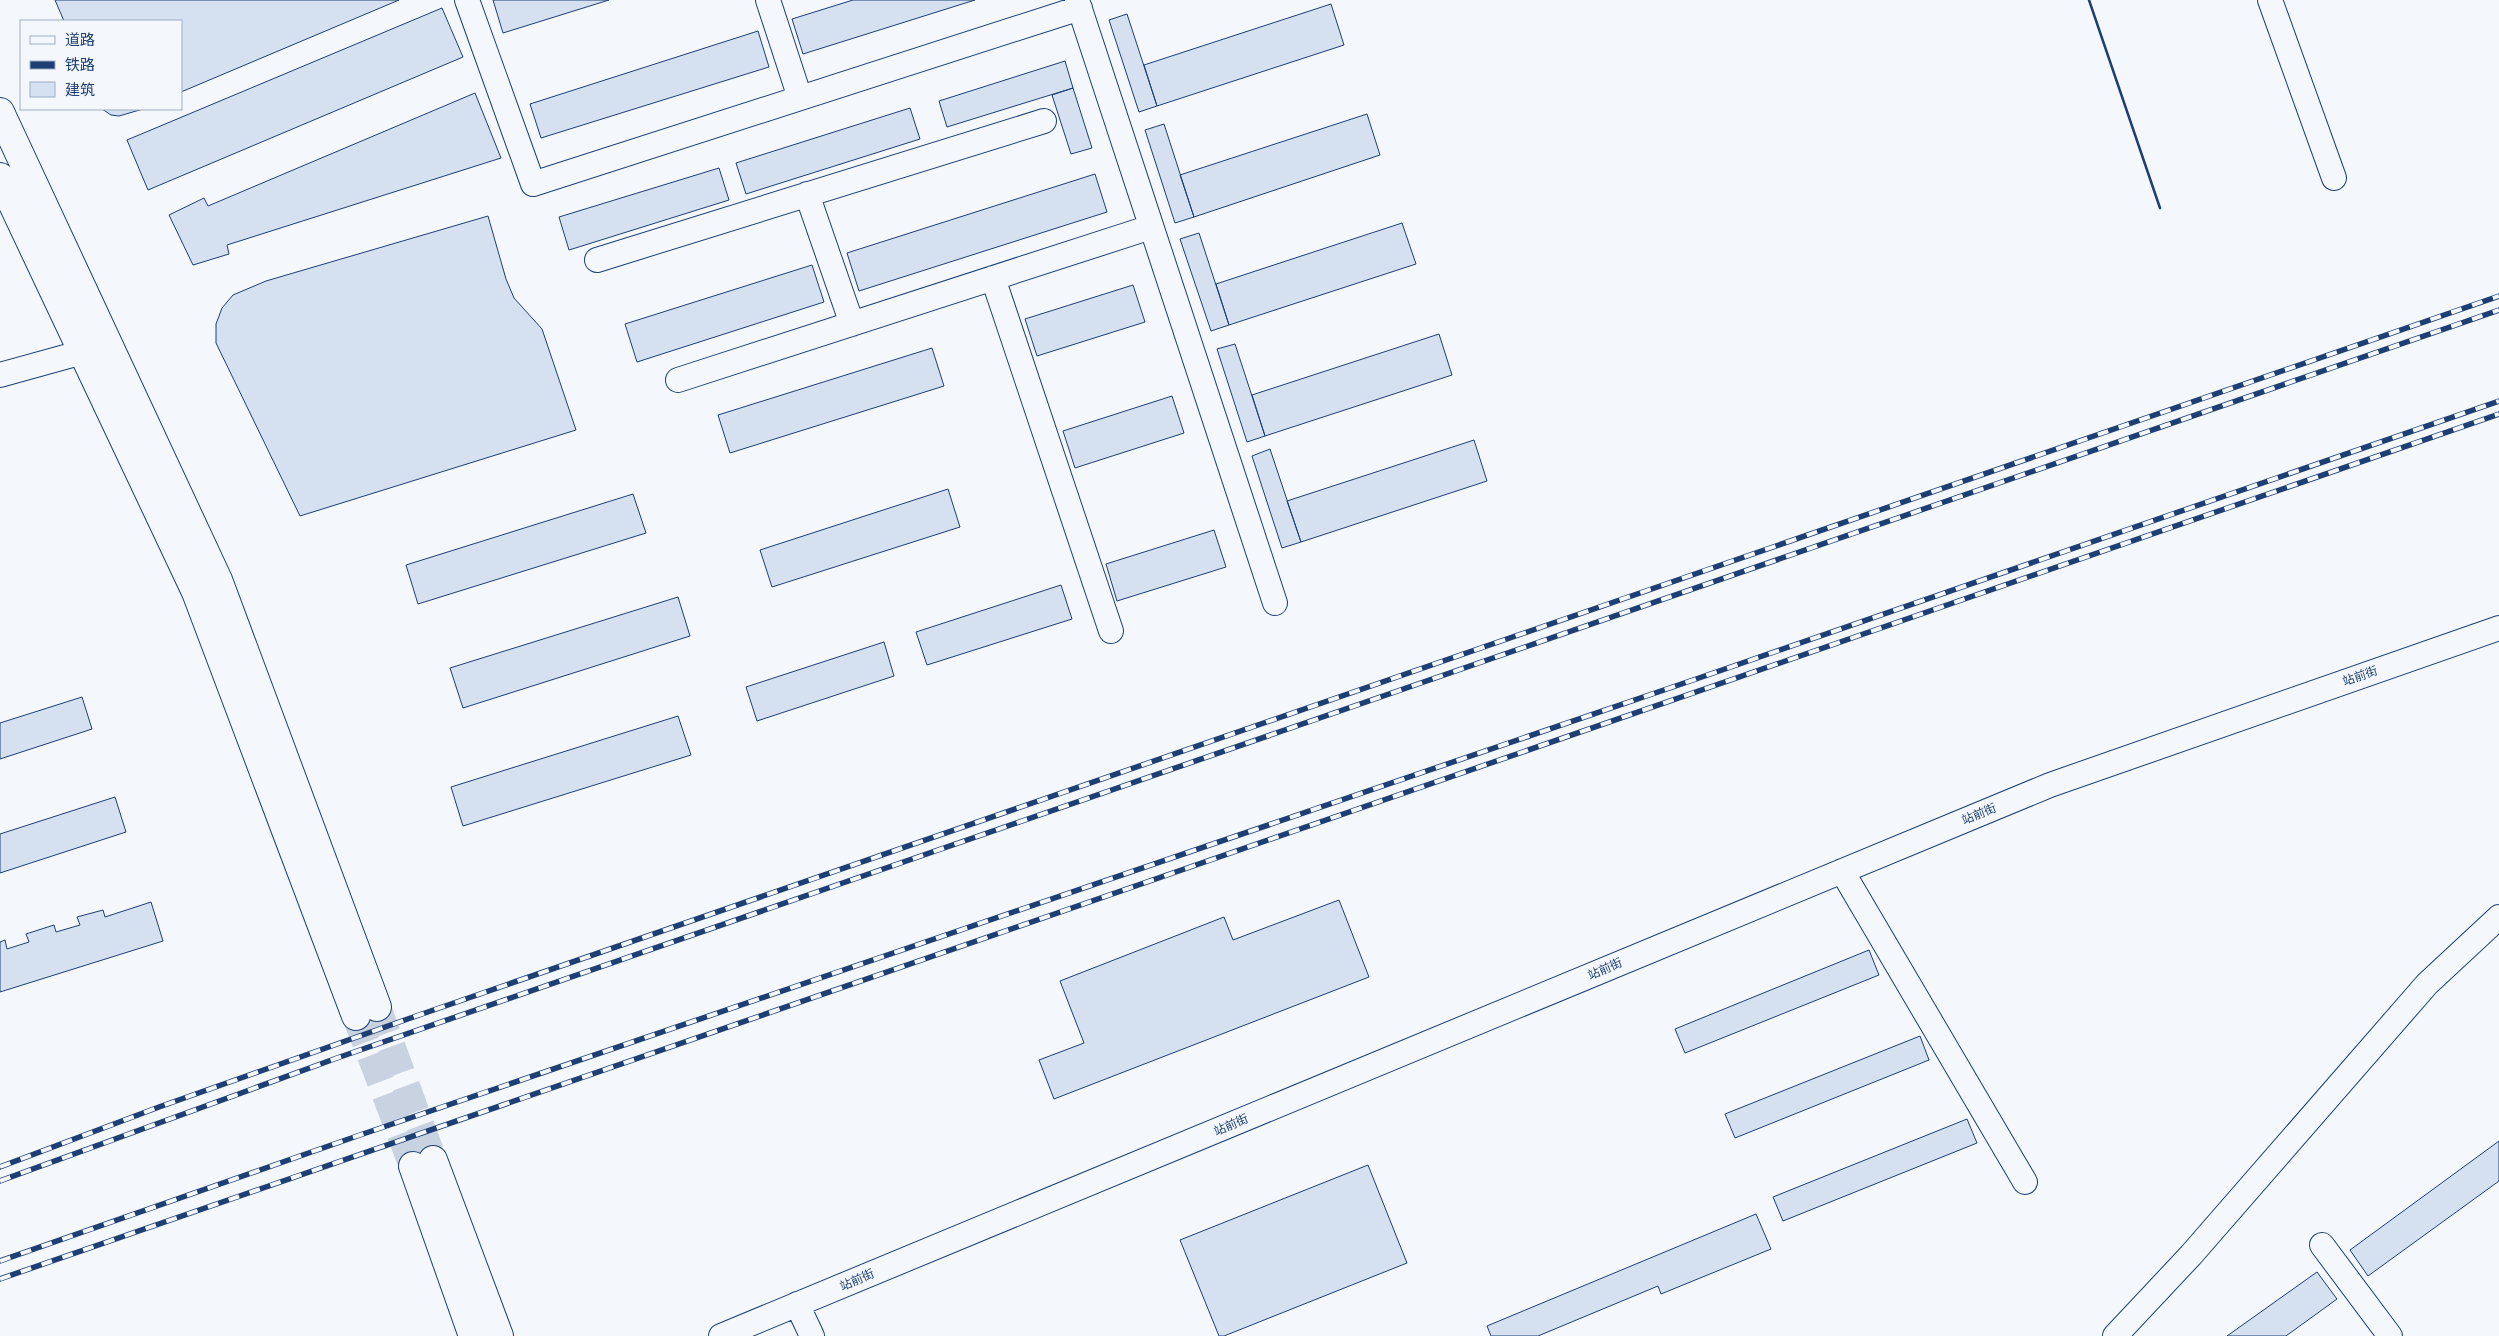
<svg xmlns="http://www.w3.org/2000/svg" width="2499" height="1336" font-family="'Playfair Display','Noto Sans SC',serif">
	<style>
		.building { fill: #d5e0f0; stroke: #1d3f73 }
		.lines { fill: none; stroke-linecap: round; stroke-linejoin: round }
		.major-tunnel { stroke: #c9d2e0; stroke-width: 28; stroke-dasharray: 28 14; stroke-linecap: butt }
		.minor-casing { stroke: #1d3f73; stroke-width: 26 }
		.major-casing { stroke: #1d3f73; stroke-width: 30 }
		.minor { stroke: #f4f7fb; stroke-width: 24 }
		.major { stroke: #f4f7fb; stroke-width: 28 }
		.rail-casing { stroke: #1d3f73; stroke-width: 5.5 }
		.rail { stroke: #f4f7fb; stroke-width: 4; stroke-dasharray: 11; stroke-linecap: butt }
		.wall { stroke: #1d3f73; stroke-width: 2.5 }
		.labels { text-anchor: middle; stroke-width: 4; stroke-linejoin: round; paint-order: stroke }
		.street-label { font-size: 12px; fill: #1d3f73; stroke: #f4f7fb }
	</style>
	<rect width="100%" height="100%" fill="#f4f7fb"/>
	<path class="building" d="M55 0H399L181 92V21H64Z
		M493 0H609L503 33Z
		M853 0H975L803 54 792 19Z
		M1331 4 1344 45 1157 106 1144 65Z
		M442 8 463 57 148 190 127 140Z
		M1127 14 1157 106 1139 112 1109 20Z
		M758 31 769 67 541 138 530 104Z
		M1065 61 1073 88 947 127 939 101Z
		M1073 88 1092 148 1071 154 1052 95Z
		M475 93 501 158 227 245 229 254 193 265 169 215 204 198 208 206Z
		M910 108 920 139 746 194 736 163Z
		M102 109H143L119 116 111 115Z
		M1367 114 1380 155 1194 217 1180 175Z
		M1164 124 1194 217 1175 223 1145 130Z
		M719 168 729 200 569 250 559 217Z
		M1095 174 1107 212 859 291 847 253Z
		M488 216 506 279 514 298 542 329 576 430 300 516 216 343V324L222 308 233 295 266 281Z
		M1402 223 1416 264 1229 325 1216 284Z
		M1199 233 1229 325 1211 331 1180 239Z
		M812 265 824 302 637 362 625 324Z
		M1133 285 1145 322 1037 356 1025 319Z
		M1439 334 1452 375 1265 436 1252 395Z
		M1235 344 1265 436 1247 442 1217 349Z
		M932 348 944 386 730 453 718 415Z
		M1172 396 1184 433 1075 468 1063 431Z
		M1474 440 1487 481 1301 542 1287 501Z
		M1270 449 1301 542 1282 548 1252 456Z
		M948 489 960 527 772 587 760 550Z
		M633 494 646 533 418 604 406 565Z
		M1214 530 1226 567 1117 601 1106 564Z
		M1061 585 1072 619 927 665 916 632Z
		M678 597 690 636 463 708 450 668Z
		M884 642 894 676 757 721 746 687Z
		M82 697 92 729 0 759V723Z
		M678 716 691 755 463 826 451 787Z
		M115 797 126 832 0 873V834Z
		M1339 900 1369 977 1054 1099 1039 1060 1084 1043 1060 981 1224 917 1233 940Z
		M151 902 163 941 0 992V942L5 940 7 949 29 942 26 934 54 925 56 932 80 925 77 917 103 910 105 917Z
		M1869 950 1879 975 1685 1053 1675 1029Z
		M1920 1036 1929 1060 1735 1138 1725 1114Z
		M1967 1119 1977 1143 1783 1221 1773 1197Z
		M2499 1141V1181L2368 1276 2350 1250Z
		M1368 1165 1407 1263 1224 1336H1219L1180 1240Z
		M1756 1214 1771 1249 1661 1294 1658 1286 1538 1336H1491L1487 1326Z
		M2317 1272 2337 1299 2286 1336H2227Z"/>
	<g class="lines">
		<path class="major-tunnel" d="M377 1007 433 1160
			M356 1016 413 1166"/>
		<defs>
			<path id="minor" d="M467 0 533 184 1080 8
				M768 0 800 98
				M1077 0 1275 603
				M2270 0 2334 178
				M807 194 852 324
				M597 260 1044 121
				M993 278 1111 631
				M0 375 83 352
				M678 380 1151 227
				M1842 871 2025 1182
				M2322 1245 2390 1336
				M797 1304 812 1336
				M721 1336 2050 785 2499 628
				M2115 1336 2191 1255 2427 984 2499 917"/>
			<path id="major" d="M0 112 218 580 377 1007
				M0 177 196 592 356 1016
				M433 1160 499 1336
				M413 1166 473 1336"/>
		</defs>
		<use href="#minor" class="minor-casing"/>
		<use href="#major" class="major-casing"/>
		<use href="#minor" class="minor"/>
		<use href="#major" class="major"/>
		<defs>
			<path id="rail" d="M0 1167 159 1107 422 1014 2499 296
				M0 1181 337 1058 2499 310
				M0 1261 360 1135 1699 678 2499 401
				M0 1279 2499 414"/>
		</defs>
		<use href="#rail" class="rail-casing"/>
		<use href="#rail" class="rail"/>
		<path class="wall" d="M2089 0 2160 208"/>
	</g>
	<g class="labels">
		<g class="street-label">
			<text transform="translate(2360 676) rotate(-19)" y="4">站前街</text>
			<text transform="translate(1979 814) rotate(-22)" y="4">站前街</text>
			<text transform="translate(1605 969) rotate(-23)" y="4">站前街</text>
			<text transform="translate(1231 1125) rotate(-23)" y="4">站前街</text>
			<text transform="translate(857 1280) rotate(-23)" y="4">站前街</text>
		</g>
	</g>
	<rect x="20" y="20" width="162" height="90" fill="#f4f7fb" stroke="#9eadc5"/>
	<rect x="30" y="36" width="25" height="8" fill="#f4f7fb" stroke="#9eadc5"/>
	<text x="65" y="45" font-size="15" fill="#1d3f73">道路</text>
	<rect x="30" y="61" width="25" height="8" fill="#1d3f73" stroke="#9eadc5"/>
	<text x="65" y="70" font-size="15" fill="#1d3f73">铁路</text>
	<rect x="30" y="82" width="25" height="15" fill="#d5e0f0" stroke="#9eadc5"/>
	<text x="65" y="95" font-size="15" fill="#1d3f73">建筑</text>
</svg>
